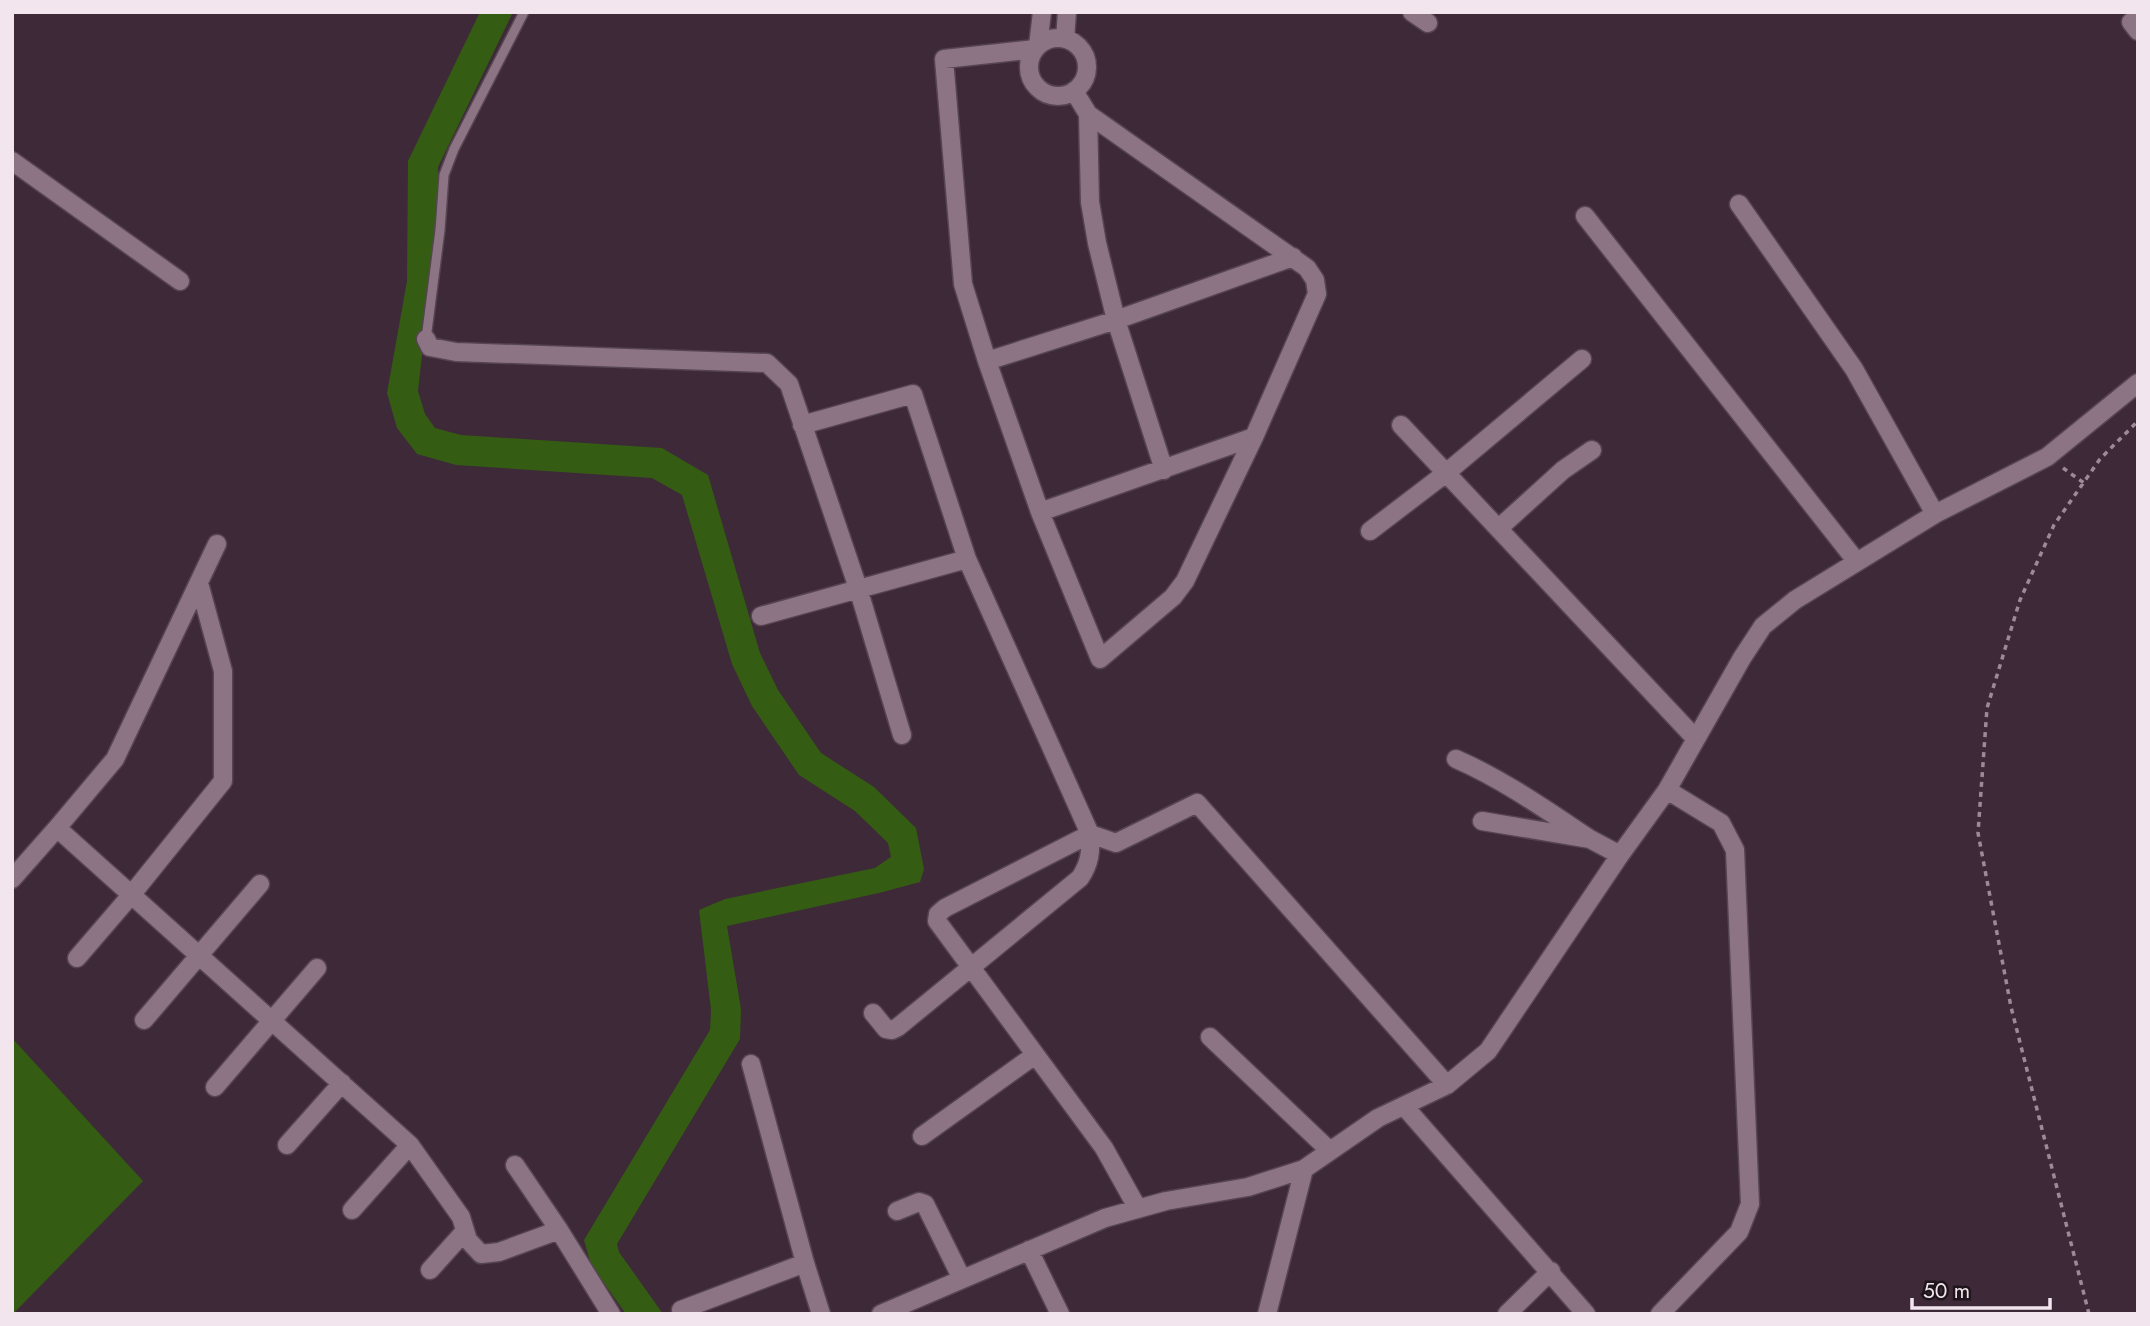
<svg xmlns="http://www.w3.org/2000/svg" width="2150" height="1326" font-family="Jost,sans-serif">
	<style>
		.water { fill: #345c13 }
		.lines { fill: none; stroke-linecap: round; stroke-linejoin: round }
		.service-casing { stroke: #564551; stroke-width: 12 }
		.minor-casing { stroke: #564551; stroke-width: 21 }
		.path { stroke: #9c8a96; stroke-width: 3.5; stroke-dasharray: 5 5; stroke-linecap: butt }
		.service { stroke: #8d7485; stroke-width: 9 }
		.minor { stroke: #8d7485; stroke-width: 18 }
	</style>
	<rect width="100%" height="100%" fill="#3e2938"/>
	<path class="water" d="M480 12H513L438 167 439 230 430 282 418 391 425 414 435 428 461 435 662 448 708 475 760 653 778 690 821 753 874 787 916 828 924 869 920 882 879 893 727 926 741 1009 740 1039 617 1244 619 1252 663 1314H626L591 1265 584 1240 710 1030 711 1010 699 910 725 899 875 868 891 857 888 843 855 811 799 775 752 706 732 664 682 495 652 478 456 465 417 454 397 428 387 393 407 281 408 161Z
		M12 1038 143 1181 13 1314H12Z"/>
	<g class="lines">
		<defs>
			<path id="service" d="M426 339 440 230 444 175 454 149 524 12"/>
			<path id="minor" d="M1412 12 1428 23
				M2131 22 2138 31
				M1029 67a29 29 0 1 1 58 0a29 29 0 1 1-58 0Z
				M1065 39 1067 12
				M1038 46 1042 12
				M1035 49 944 59 963 284 987 361 1040 512 1100 659 1173 597 1185 581 1254 437 1317 294 1315 280 1307 268 1088 114
				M1074 91 1088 114 1090 202 1097 243 1116 320 1164 470
				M12 161 180 281
				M1739 204 1854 369 1935 514
				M1585 216 1857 562
				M426 339 430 347 456 352 767 363 789 384 858 588 902 735
				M987 361 1116 320 1293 257
				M802 425 913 394 967 559 1090 834 1116 843 1197 803 1447 1085
				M1401 425 1696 739
				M1040 512 1254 437
				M1499 528 1563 470 1592 450
				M1370 531 1446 473 1582 359
				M217 544 115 759 57 828 410 1145 461 1217 468 1240 481 1254 499 1252 559 1230
				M761 616 967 559
				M1456 759C1504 780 1546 810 1590 839
				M1482 821 1590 839 1620 855
				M12 879 57 828
				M77 958 132 894 223 781V671L199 583
				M873 1013 886 1029 892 1030 898 1027 1080 878C1090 863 1091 852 1090 834L945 908 938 914 937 921 1104 1148 1138 1209
				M144 1020 260 884
				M1210 1037 1329 1150
				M751 1064 805 1263 821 1314
				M215 1087 317 968
				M1404 1106 1586 1314
				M922 1136 1035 1055
				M287 1145 342 1083
				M515 1165 559 1230 611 1314
				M352 1210 410 1145
				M897 1211 919 1202 925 1204 962 1279
				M1029 1250 1060 1314
				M430 1270 465 1231
				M681 1310 805 1263
				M881 1314 1105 1218 1166 1201 1248 1187 1304 1169 1378 1118 1447 1085 1488 1051 1620 855 1667 790 1742 658 1763 626 1795 600 1935 514 2047 457 2138 383
				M1267 1314 1304 1169
				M1507 1314 1551 1271
				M1660 1314 1739 1232 1750 1204 1735 850 1721 823 1667 790"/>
		</defs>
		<use href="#service" class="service-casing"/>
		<use href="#minor" class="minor-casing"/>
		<path class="path" d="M2063 468 2084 483
			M2089 1314 2011 1007 1978 833 1987 708 2020 600 2054 525 2100 459 2138 421"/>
		<use href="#service" class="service"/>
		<use href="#minor" class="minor"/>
	</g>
	<rect width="2150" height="1326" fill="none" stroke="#f3e5ee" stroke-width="28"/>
	<path d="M1912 1298v10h138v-10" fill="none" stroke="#f3e5ee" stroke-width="3.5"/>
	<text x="1923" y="1298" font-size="21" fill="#f3e5ee" stroke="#1f161c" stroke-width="5" paint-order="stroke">50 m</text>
</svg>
